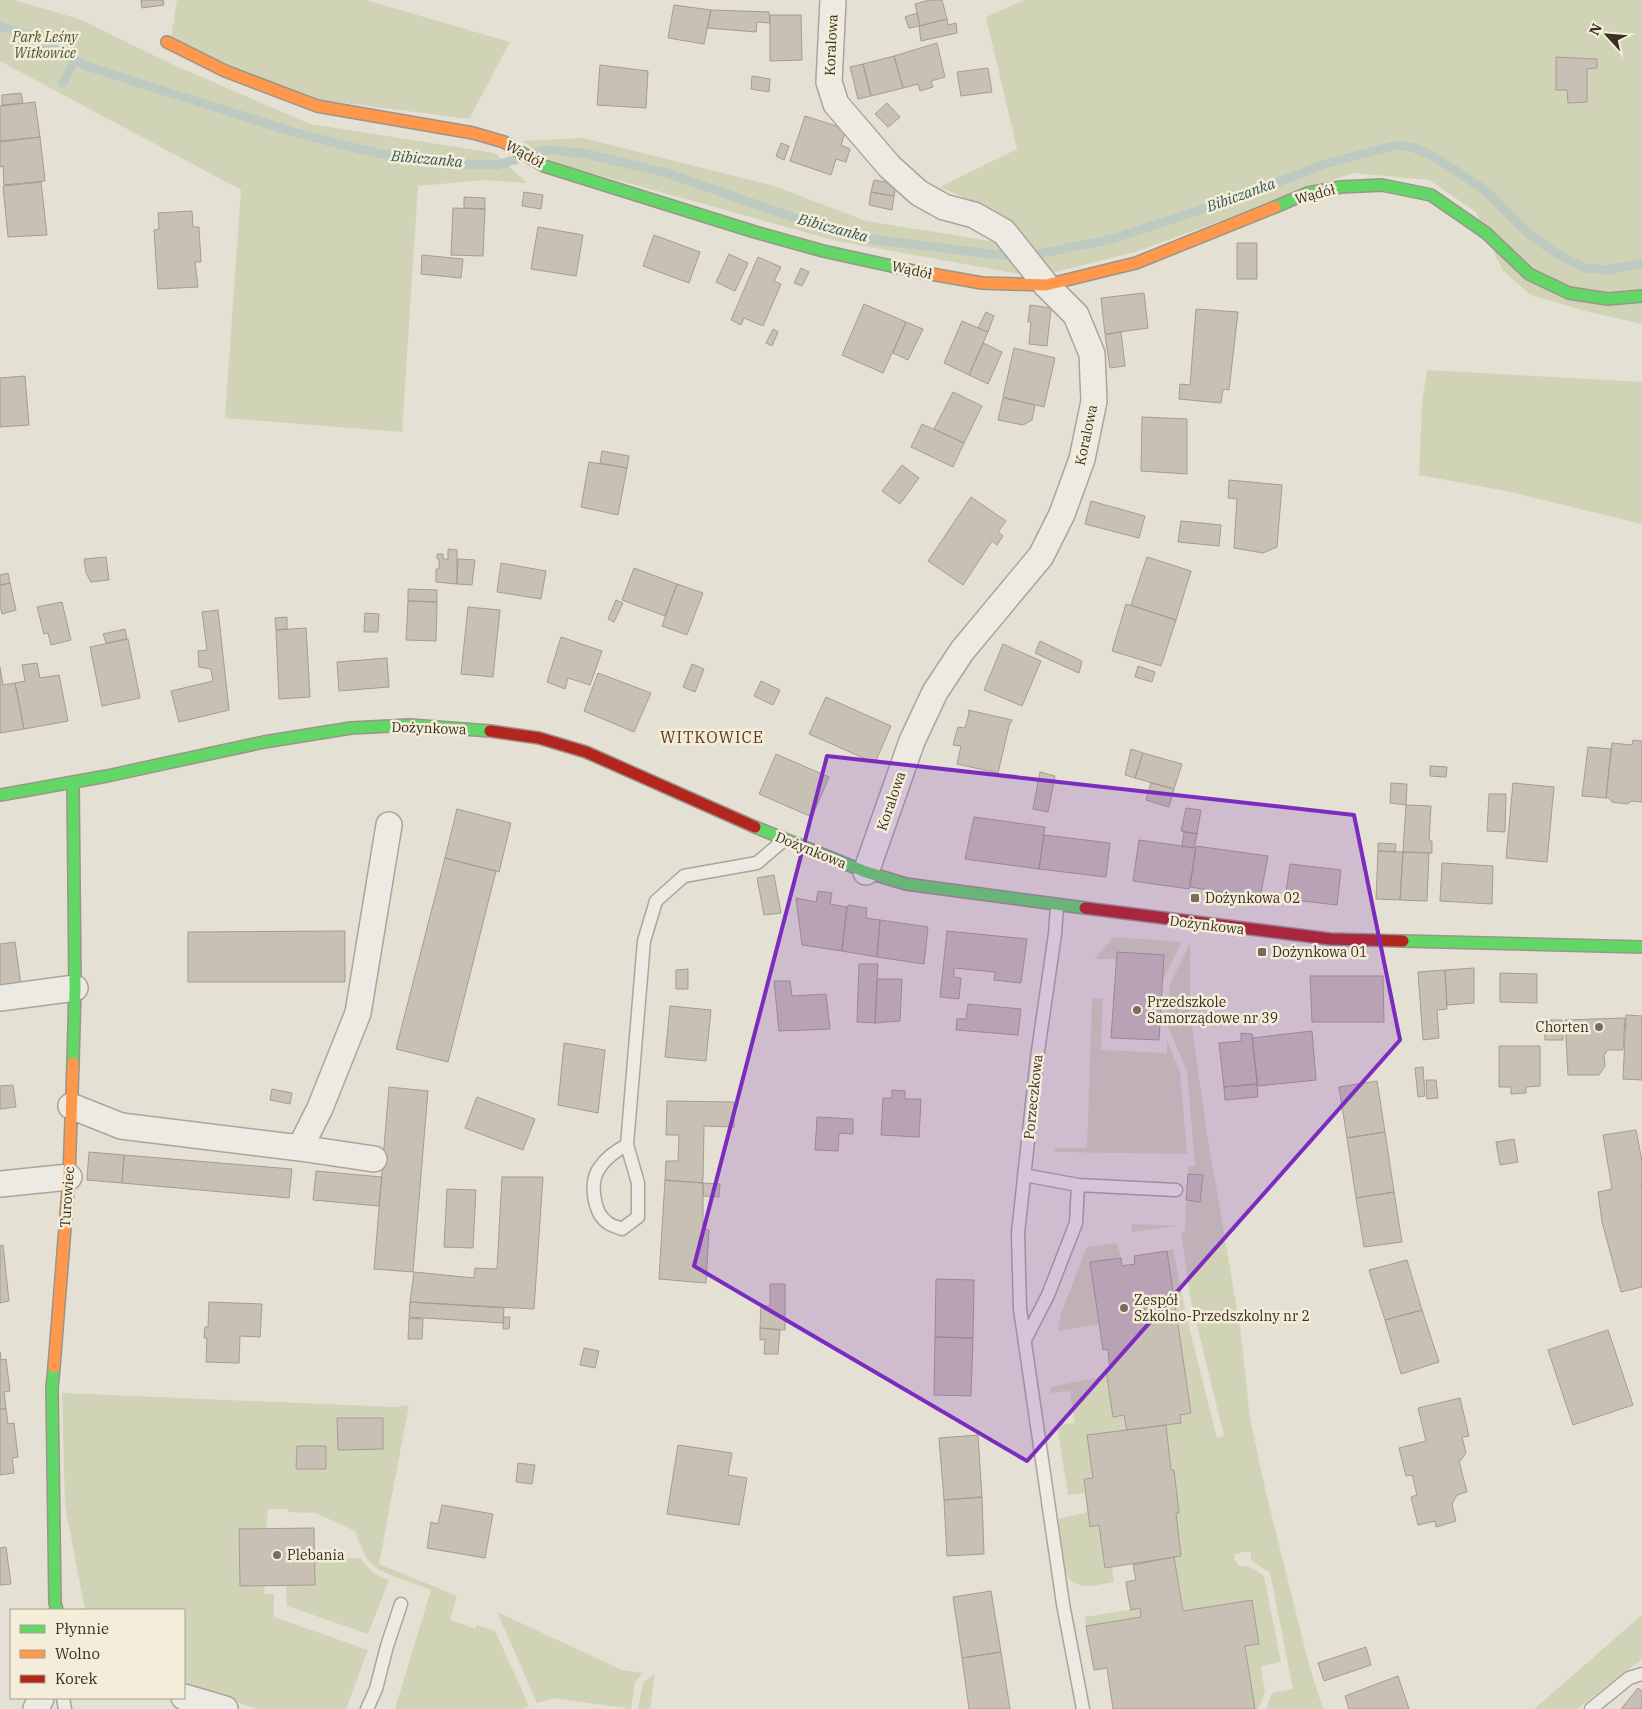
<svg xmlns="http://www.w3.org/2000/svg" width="1642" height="1709" font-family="'IBM Plex Serif',serif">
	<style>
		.green { fill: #d1d3b7 }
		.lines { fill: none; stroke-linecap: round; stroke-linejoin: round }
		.stream { stroke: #bccac2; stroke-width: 9 }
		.building { fill: #c8c0b4; stroke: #a59c92 }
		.lane-casing { stroke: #aaa59b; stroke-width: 15 }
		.street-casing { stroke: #aaa59b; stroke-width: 28 }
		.fast-casing { stroke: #9a958a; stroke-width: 14 }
		.slow-casing { stroke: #9a958a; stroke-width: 14 }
		.jam-casing { stroke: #9a958a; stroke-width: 14 }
		.lane { stroke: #edeae3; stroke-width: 12 }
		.street { stroke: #edeae3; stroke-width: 25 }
		.fast { stroke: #63d668; stroke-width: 11 }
		.slow { stroke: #ff974d; stroke-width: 11 }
		.jam { stroke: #b3261e; stroke-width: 11 }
		.marked { fill: #7b2cbf; fill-opacity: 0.2; stroke: #7b2cbf; stroke-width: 4; stroke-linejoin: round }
		.poi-dot { fill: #756d60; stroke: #f3edda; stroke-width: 2 }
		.labels { text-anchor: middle; stroke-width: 5; stroke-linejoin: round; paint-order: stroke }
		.park-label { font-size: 14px; font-style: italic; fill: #48542b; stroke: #f3edda }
		.street-label { font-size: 14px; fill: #392f22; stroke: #f3edda }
		.poi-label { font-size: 14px; fill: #392f22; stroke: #f3edda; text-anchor: start }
		.water-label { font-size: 15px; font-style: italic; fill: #335757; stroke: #f3edda }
		.quarter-label { font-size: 16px; letter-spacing: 1px; fill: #623526; stroke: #f3edda }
	</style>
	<rect width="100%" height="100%" fill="#e4e0d3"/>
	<path class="green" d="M0 0H14L82 20 167 62 310 124 495 153 527 183 485 180 418 186 402 432 225 418 241 190 0 61Z
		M177 0H369V1L510 42 469 119 314 99 170 45Z
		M1024 0H1642V324L1585 311 1531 295 1503 271 1476 212 1429 180 1353 173 1135 252 1051 273 1016 225 984 206 940 187 1017 149 986 17Z
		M583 138 774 186 866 221 997 242 1019 274 837 241 552 162 523 141Z
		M1427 370 1642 382V524L1506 491 1419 475 1422 403Z
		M1114 937 1182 942 1162 982 1163 955 1118 952 1116 959H1094Z
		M1190 943V1012L1206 1127 1240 1327 1250 1418 1267 1497 1309 1665 1323 1709H1266L1272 1693 1293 1689 1270 1573 1251 1560V1553L1249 1551 1235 1554 1234 1559 1239 1566H1248L1264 1576 1281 1662 1261 1666 1265 1693 1258 1709H1255L1245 1646 1183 1611 1174 1557 1181 1556 1176 1513H1179L1174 1470H1171L1166 1425 1181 1423 1180 1415 1191 1413 1167 1251 1173 1249 1186 1315 1217 1438 1224 1436 1191 1301 1181 1233 1185 1231 1186 1200 1200 1201 1203 1175 1188 1174V1167L1195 1166 1187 1071 1168 1027 1170 984Z
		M1103 998 1101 1050 1167 1053V1041L1180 1072 1187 1154 1055 1152V1148H1087L1092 999Z
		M1131 1224 1178 1226 1132 1232Z
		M1117 1243 1121 1258 1090 1262 1099 1324 1060 1331 1058 1329 1061 1313 1087 1247Z
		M1107 1376 1113 1416 1124 1415 1127 1430 1087 1435 1093 1478 1084 1479 1086 1493 1068 1495 1057 1425 1075 1423 1070 1391 1051 1393 1050 1387Z
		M62 1393 394 1407 409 1405 379 1564 457 1596 450 1620 476 1629 477 1625 495 1631 529 1706 522 1709H395L431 1590C416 1584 384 1575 373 1565 364 1557 359 1542 355 1531L316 1513 288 1512V1509H268L266 1528 239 1529 240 1585H264L265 1594H274V1617L368 1650 346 1709H257L184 1684V1610H85L65 1505Z
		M1088 1512 1090 1527 1099 1525 1105 1568 1112 1567 1114 1582C1094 1585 1075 1593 1064 1571L1058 1519Z
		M315 1558H360L373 1573 389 1580 368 1634 287 1606 286 1585H315Z
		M1140 1608 1141 1617 1086 1626 1085 1617Z
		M497 1612 622 1670 643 1673 635 1682 631 1709 554 1698 537 1703Z
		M1642 1615V1659L1577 1709H1534Z
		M655 1673 650 1709H638L643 1683Z"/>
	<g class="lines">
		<path class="stream" d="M0 26 27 35 89 67 293 132 347 146 386 155 459 164 497 165 521 158
			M63 83 75 60
			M533 154 547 150 582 153 667 173 820 227 869 239 999 255H1033L1108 240 1231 200 1325 164 1396 145 1412 147 1435 157 1485 190 1529 234 1557 254 1585 268 1608 270 1642 263"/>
	</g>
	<path class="building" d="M141 0H163L164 5 142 8Z
		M930 0H942L947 19 920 26 915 4Z
		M674 5 711 10 704 44 668 38Z
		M711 10 769 12 770 23 757 22 756 32 707 28Z
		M917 13 920 26 909 28 905 17Z
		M770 15H801L802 60 770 61Z
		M947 19 948 25 956 23 957 33 921 41 919 26Z
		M937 43 945 77 931 81 933 87 920 91 918 84 903 88 894 56Z
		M894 56 903 88 871 96 863 64Z
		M1556 57 1597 59V68L1587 69V102L1568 103 1567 90H1556Z
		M863 64 871 96 858 99 850 67Z
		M600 65 648 71 646 108 597 105Z
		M988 68 992 92 961 96 957 72Z
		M752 76 770 79 769 92 751 89Z
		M21 93 23 103 2 105V95Z
		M35 102 40 137 0 142V106Z
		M887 103 900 117 888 127 875 114Z
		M805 116 846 129 841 145 850 149 846 162 836 159 831 175 790 161Z
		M40 137 45 181 4 185 3 166 0 167V141Z
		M781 143 789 146 784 160 776 156Z
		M874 180 896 184 894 196 871 192Z
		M41 182 47 235 8 237 3 186Z
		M524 192 543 195 541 209 522 206Z
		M871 192 894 196 892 210 869 205Z
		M464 197 485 198V209L464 208Z
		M453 208 485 209 483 256 451 255Z
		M192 211 193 227H199L201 262H195L198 287 158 289 154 230 159 229 158 213Z
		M538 227 583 235 576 276 531 269Z
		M654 235 700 252 689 283 643 266Z
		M1237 243H1257V279H1237Z
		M729 254 748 263 735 291 716 282Z
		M422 255 463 259 461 278 421 274Z
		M758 257 781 267 774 281 781 284 763 326 744 318 741 325 731 320Z
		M801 268 809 272 802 286 794 283Z
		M1144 293 1148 328 1105 334 1101 298Z
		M864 304 906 322 883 373 842 355Z
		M1030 305 1051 308 1047 346 1029 344 1031 322H1028Z
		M1196 309 1238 312 1229 390 1223 389 1221 403 1179 399 1180 384 1190 385Z
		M986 312 994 316 988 332 978 328Z
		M962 321 988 332 969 375 944 363Z
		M906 322 923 329 908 360 893 353Z
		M773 329 778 332 772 346 766 343Z
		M1121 332 1125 366 1110 368 1105 335Z
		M983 343 1002 352 988 384 969 375Z
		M1014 348 1055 358 1044 407 1003 397Z
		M25 376 29 425 0 427V378Z
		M953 392 982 406 964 443 934 429Z
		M1003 398 1035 405 1032 420 1023 425 998 420Z
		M1142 417 1187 419V474L1141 471Z
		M922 424 964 443 953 467 911 447Z
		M602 451 629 456 627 468 600 463Z
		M589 462 627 468 618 515 581 507Z
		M902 465 919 478 900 504 882 491Z
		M1229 480 1282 485 1277 547 1263 553 1234 548 1237 499 1228 498Z
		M971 497 1006 521 998 532 1003 536 997 545 992 541 963 585 928 561Z
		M1091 501 1145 516 1139 538 1085 524Z
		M1181 521 1221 525 1219 546 1178 542Z
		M448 549 457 550V584L436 582V569H439V559H437V554H443V559H448Z
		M106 557 109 580 91 582 86 573 84 559Z
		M1147 557 1191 571 1176 620 1131 605Z
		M458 559 475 560 472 585 457 584Z
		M501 563 546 571 541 599 497 592Z
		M634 568 677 584 665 616 622 600Z
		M8 573 10 583 0 585V575Z
		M10 583 16 610 2 614 0 605V585Z
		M677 584 703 593 687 635 662 626Z
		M408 589 437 590V602L408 601Z
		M616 600 623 603 614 622 608 619Z
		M408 601 437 602 436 641 406 640Z
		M62 602 71 640 51 645 48 633 44 634 37 607Z
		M1126 604 1176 620 1161 666 1112 651Z
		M468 607 500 610 493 677 461 674Z
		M218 610 229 710 179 722 171 691 213 681 211 669 199 667 198 651 207 650 202 612Z
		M365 613 379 614 378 632H364Z
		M287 617V629L276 630 275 618Z
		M306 628 310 697 279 699 276 630Z
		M125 629 127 639 106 643 103 634Z
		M561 637 602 651 590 685 568 678 565 689 547 682Z
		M128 639 140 698 102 706 90 647Z
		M1040 641 1082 661 1079 673 1035 653Z
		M1003 644 1041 661 1022 706 984 690Z
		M387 658 389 687 339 691 337 662Z
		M37 663 40 678 59 675 68 721 24 729 15 683 25 681 22 665Z
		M692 664 704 669 695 692 683 687Z
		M1138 666 1155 672 1152 682 1135 677Z
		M0 667 3 685 15 683 24 729 0 733Z
		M598 673 651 693 634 732 584 711Z
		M761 681 780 690 773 705 754 696Z
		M826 697 891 726 875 763 809 734Z
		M968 710 1012 720 1011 723 1010 722 998 773 957 764 961 746 953 745 958 727 965 728 969 713Z
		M1633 740 1642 741V802L1632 801 1627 804 1612 802 1609 798H1606L1612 743 1632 745Z
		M1588 747 1611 749 1606 798 1582 796Z
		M1131 749 1143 753 1135 778 1125 775Z
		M1143 753 1182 764 1174 789 1135 778Z
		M776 754 829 777 812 817 759 794Z
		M1430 766 1447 767 1446 777 1430 776Z
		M1040 772 1055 776 1048 812 1033 809Z
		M1151 783 1174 789 1169 807 1146 800Z
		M1391 783 1407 784 1406 805 1390 803Z
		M1513 783 1554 787 1547 862 1506 858Z
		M1489 794H1506L1505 832 1487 831Z
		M1406 805 1431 806 1429 841H1432V853L1403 852Z
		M1186 808 1201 810 1197 834 1181 831Z
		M457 809 511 823 499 872 445 858Z
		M974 817 1045 827 1039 869 965 859Z
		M1184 832 1197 834 1194 848 1182 846Z
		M1044 835 1110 843 1106 877 1039 869Z
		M1139 840 1196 848 1189 889 1133 881Z
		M1378 843 1396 844 1395 852 1378 851Z
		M1196 846 1268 856 1260 898 1190 887Z
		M1378 851 1403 852 1400 900 1376 899Z
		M1403 852 1429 853 1427 901 1400 900Z
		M445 858 496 871 448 1062 396 1049Z
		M1442 863 1493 866 1492 904 1440 901Z
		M1290 864 1341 870 1337 905 1285 899Z
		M774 875 781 913 764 915 757 878Z
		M818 891 832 893 830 904 847 907 842 951 802 945 796 898 816 902Z
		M849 905 867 908 866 918 880 920 877 957 842 951 847 907Z
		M880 920 928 927 924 964 877 957Z
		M345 931V982H188V932Z
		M947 931 1027 939 1021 983 994 980 995 972 954 968V977L961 978 959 999 940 997Z
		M15 942 21 985 0 987V944Z
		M1117 952 1164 955 1159 1040 1111 1038Z
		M859 964H878L875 1023 857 1022Z
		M1474 968V1003L1447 1005 1445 970Z
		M688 969V989H676V970Z
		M1445 970 1447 1009 1437 1010 1439 1038 1423 1040 1418 972Z
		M1500 973 1537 974V1003L1500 1002Z
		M1310 976H1383L1384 1022H1312Z
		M877 979H902L900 1021 875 1023Z
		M774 981H790L792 996 826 994 830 1029 779 1031Z
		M968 1004 1021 1009 1018 1035 956 1030 957 1019H966Z
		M670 1006 711 1010 706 1061 665 1057Z
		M1626 1015 1642 1016V1080L1623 1079Z
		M1625 1018 1623 1050H1608L1604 1055 1605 1066 1599 1075H1568L1565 1020Z
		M1544 1020H1562L1563 1040H1545Z
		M1312 1031 1316 1080 1258 1086 1252 1038Z
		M1241 1033 1252 1034 1257 1084 1224 1087 1219 1043 1241 1041Z
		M564 1043 605 1050 598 1113 558 1105Z
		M1499 1046H1540V1086L1526 1087V1093L1511 1094V1087H1499Z
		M1423 1067 1425 1096 1418 1097 1415 1068Z
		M1426 1080H1436L1438 1098 1427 1099Z
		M1377 1081 1385 1132 1347 1138 1339 1087Z
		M1257 1084 1258 1097 1225 1100 1224 1087Z
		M13 1085 16 1107 0 1109V1086Z
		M389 1087 428 1091 413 1272 374 1269Z
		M272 1089 292 1093 290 1104 270 1100Z
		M892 1090 905 1091V1099H921L919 1137 881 1135 883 1098H892Z
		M477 1097 535 1119 523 1150 465 1128Z
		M667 1101 734 1102V1127L704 1126 703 1180H702L703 1183 665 1180 666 1161H678L679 1135H666Z
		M817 1117 853 1119V1134L839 1133 838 1151 815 1150Z
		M1636 1130 1642 1161V1184H1641L1642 1191V1287L1621 1292 1602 1222 1598 1192 1612 1189 1603 1135Z
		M1385 1132 1394 1192 1356 1198 1347 1138Z
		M1514 1139 1518 1162 1500 1165 1496 1142Z
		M89 1152 124 1155 122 1183 87 1180Z
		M124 1155 292 1169 289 1198 122 1183Z
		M316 1171 382 1177 379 1206 313 1200Z
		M1188 1174 1203 1175 1200 1202 1186 1200Z
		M502 1177H543L534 1309 410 1302 414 1272 474 1278 475 1268 497 1269Z
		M665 1180 703 1183V1229L709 1230 706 1283 659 1279Z
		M703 1183 720 1184 719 1197 703 1196Z
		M447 1189 476 1190 473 1248 444 1247Z
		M1394 1192 1402 1242 1364 1247 1356 1198Z
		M3 1245 9 1301 0 1303V1246Z
		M1167 1251 1191 1413 1180 1415 1181 1423 1127 1430 1124 1415 1113 1417 1106 1370 1110 1369 1109 1360 1108 1349 1103 1350 1090 1262 1121 1258 1122 1266 1135 1264 1134 1256Z
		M1407 1260 1422 1310 1385 1320 1369 1270Z
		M936 1279 974 1280 973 1338 935 1337Z
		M770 1284H785V1330L760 1328 761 1306H770Z
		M209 1302 262 1304 260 1337 240 1336 239 1363 206 1362 207 1338H204L205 1327H208Z
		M410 1302 504 1308 503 1323 409 1317Z
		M1422 1310 1439 1362 1401 1374 1385 1320Z
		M504 1317H510L509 1329H503Z
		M409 1318 423 1319 422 1339H408Z
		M760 1328 780 1330 778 1354H764L765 1339 760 1340Z
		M1608 1330 1633 1405 1573 1425 1548 1350Z
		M935 1337 973 1338 971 1396 934 1395Z
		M584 1348 599 1351 595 1368 580 1365Z
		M0 1352 1 1360 6 1359 10 1391 4 1392 6 1409H0Z
		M1460 1398 1469 1436 1462 1437 1466 1453 1461 1460 1459 1461 1467 1492 1457 1495 1452 1504 1456 1521 1436 1527 1435 1521 1418 1525 1411 1497 1417 1495 1412 1475 1406 1476 1399 1448 1426 1441 1418 1408Z
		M0 1409H6L8 1424 14 1423 18 1457 12 1458 14 1473 0 1475Z
		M337 1418H383V1449L338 1450Z
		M1166 1425 1171 1470H1174L1179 1513H1176L1181 1556 1105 1568 1099 1525 1090 1527 1088 1512 1084 1479 1093 1478 1087 1435Z
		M978 1435 982 1497 944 1500 939 1438Z
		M678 1445 732 1453 728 1475 747 1478 739 1525 667 1514Z
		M297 1446H326V1469H296Z
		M518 1463 535 1465 532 1484 516 1482Z
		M982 1497 984 1554 947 1556 944 1500Z
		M442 1505 493 1514 485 1558 427 1548 431 1522 438 1524Z
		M314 1528 315 1585 240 1586 239 1529Z
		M6 1547 11 1584 0 1585V1548Z
		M1174 1557 1183 1611 1252 1600 1259 1644 1245 1646 1255 1709H1113L1107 1668 1094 1670 1086 1626 1141 1617 1140 1608 1131 1610 1128 1596 1126 1582 1136 1580 1133 1565Z
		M991 1591 1001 1652 962 1658 953 1597Z
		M1366 1647 1371 1665 1324 1681 1318 1663Z
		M1001 1652 1010 1709H969L962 1658Z
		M1398 1676 1409 1709H1349L1345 1696Z
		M1638 1688 1642 1691V1709H1621Z"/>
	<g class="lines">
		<defs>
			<path id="lane" d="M1057 906 1055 934 1037 1058 1018 1233 1020 1309 1063 1604 1083 1709
				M627 1145C617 1150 607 1157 600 1167 589 1181 593 1213 608 1223 612 1226 618 1227 622 1229L638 1217V1183L627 1145 644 941 656 901 684 876 757 863 784 840
				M1024 1175 1078 1185 1176 1190
				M1025 1340 1048 1295 1076 1223 1078 1185
				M63 1698 65 1709
				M367 1709 376 1689 387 1646 401 1604
				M1591 1709 1629 1678 1642 1674"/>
			<path id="street" d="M833 0 829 82 836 104 890 167 919 193 944 207 974 215 1004 232 1046 285 1076 315 1092 354 1094 401 1082 459 1062 514 1041 556 962 651 935 692 912 741 866 872
				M0 998 75 988
				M71 1106 121 1126 300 1148 320 1108 358 1013 389 825
				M300 1148 374 1159
				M0 1184 69 1177
				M184 1697 225 1709
				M36 1709 41 1698"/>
			<path id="fast" d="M517 150 544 166 755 232 823 251 914 271
				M1275 207 1308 193 1341 187 1382 185 1431 195 1486 233 1529 274 1569 293 1608 299 1642 296
				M0 795 107 776 264 742 351 728 410 725 490 731
				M755 827 866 872 906 884 1085 908
				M1403 941 1642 947
				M73 1063 75 988 73 782
				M54 1367 52 1388 55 1603 57 1610"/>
			<path id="slow" d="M167 42 225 71 317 106 473 133 504 142 517 150
				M914 271 982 283 1046 285 1136 263 1275 207
				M54 1367 69 1177 73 1063"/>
			<path id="jam" d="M490 731 539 738 586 752 755 827
				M1085 908 1330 939 1403 941"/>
		</defs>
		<use href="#lane" class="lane-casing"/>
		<use href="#street" class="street-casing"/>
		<use href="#fast" class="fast-casing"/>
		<use href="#slow" class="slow-casing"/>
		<use href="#jam" class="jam-casing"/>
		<use href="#lane" class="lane"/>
		<use href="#street" class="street"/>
		<use href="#fast" class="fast"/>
		<use href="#slow" class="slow"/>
		<use href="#jam" class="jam"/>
	</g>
	<path class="marked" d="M827 756 1354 815 1400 1040 1027 1461 694 1266Z"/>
	<g class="poi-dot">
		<rect x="1190" y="893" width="10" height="10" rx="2.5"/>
		<rect x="1257" y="947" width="10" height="10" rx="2.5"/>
		<circle cx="1137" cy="1010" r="5"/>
		<circle cx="1599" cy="1027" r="5"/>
		<circle cx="1124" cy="1308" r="5"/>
		<circle cx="277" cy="1555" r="5"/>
	</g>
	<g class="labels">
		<g class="park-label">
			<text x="45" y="42">Park Leśny<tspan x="45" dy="16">Witkowice</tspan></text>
		</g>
		<g class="street-label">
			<text transform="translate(831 45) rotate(-87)" y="5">Koralowa</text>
			<text transform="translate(525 154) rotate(29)" y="5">Wądół</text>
			<text transform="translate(1315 194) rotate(-15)" y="5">Wądół</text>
			<text transform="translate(912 270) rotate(12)" y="5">Wądół</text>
			<text transform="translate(1086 435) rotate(-78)" y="5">Koralowa</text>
			<text transform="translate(429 728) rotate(2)" y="5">Dożynkowa</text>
			<text transform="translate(891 801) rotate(-71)" y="5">Koralowa</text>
			<text transform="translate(811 850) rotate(22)" y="5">Dożynkowa</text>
			<text transform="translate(1207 925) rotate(7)" y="5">Dożynkowa</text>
			<text transform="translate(1033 1097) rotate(-84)" y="5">Porzeczkowa</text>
			<text transform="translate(67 1197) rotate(-86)" y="5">Turowiec</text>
		</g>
		<g class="poi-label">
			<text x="1205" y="903">Dożynkowa 02</text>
			<text x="1272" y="957">Dożynkowa 01</text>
			<text x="1147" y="1007">Przedszkole<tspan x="1147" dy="16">Samorządowe nr 39</tspan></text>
			<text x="1589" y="1032" text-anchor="end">Chorten</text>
			<text x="1134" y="1305">Zespół<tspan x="1134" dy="16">Szkolno-Przedszkolny nr 2</tspan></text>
			<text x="287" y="1560">Plebania</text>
		</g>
		<g class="water-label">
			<text transform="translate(427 159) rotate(5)" y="5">Bibiczanka</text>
			<text transform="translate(1241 195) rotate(-20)" y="5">Bibiczanka</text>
			<text transform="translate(833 228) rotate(15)" y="5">Bibiczanka</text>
		</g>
		<g class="quarter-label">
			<text x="712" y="743">WITKOWICE</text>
		</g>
	</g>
	<rect x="10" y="1609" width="175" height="90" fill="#f3edda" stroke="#a9a190"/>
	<rect x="20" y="1625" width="25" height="8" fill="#63d668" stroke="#a9a190"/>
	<text x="55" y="1634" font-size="15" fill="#392f22">Płynnie</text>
	<rect x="20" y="1650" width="25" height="8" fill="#ff974d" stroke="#a9a190"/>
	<text x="55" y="1659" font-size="15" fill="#392f22">Wolno</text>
	<rect x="20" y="1675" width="25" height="8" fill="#b3261e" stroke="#a9a190"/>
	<text x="55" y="1684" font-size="15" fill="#392f22">Korek</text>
	<g transform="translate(1607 35) rotate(296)" stroke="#f3edda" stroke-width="4" paint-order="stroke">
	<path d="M0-4L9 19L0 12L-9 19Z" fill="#392f22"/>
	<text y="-8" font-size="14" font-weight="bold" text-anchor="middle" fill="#392f22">N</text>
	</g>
</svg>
